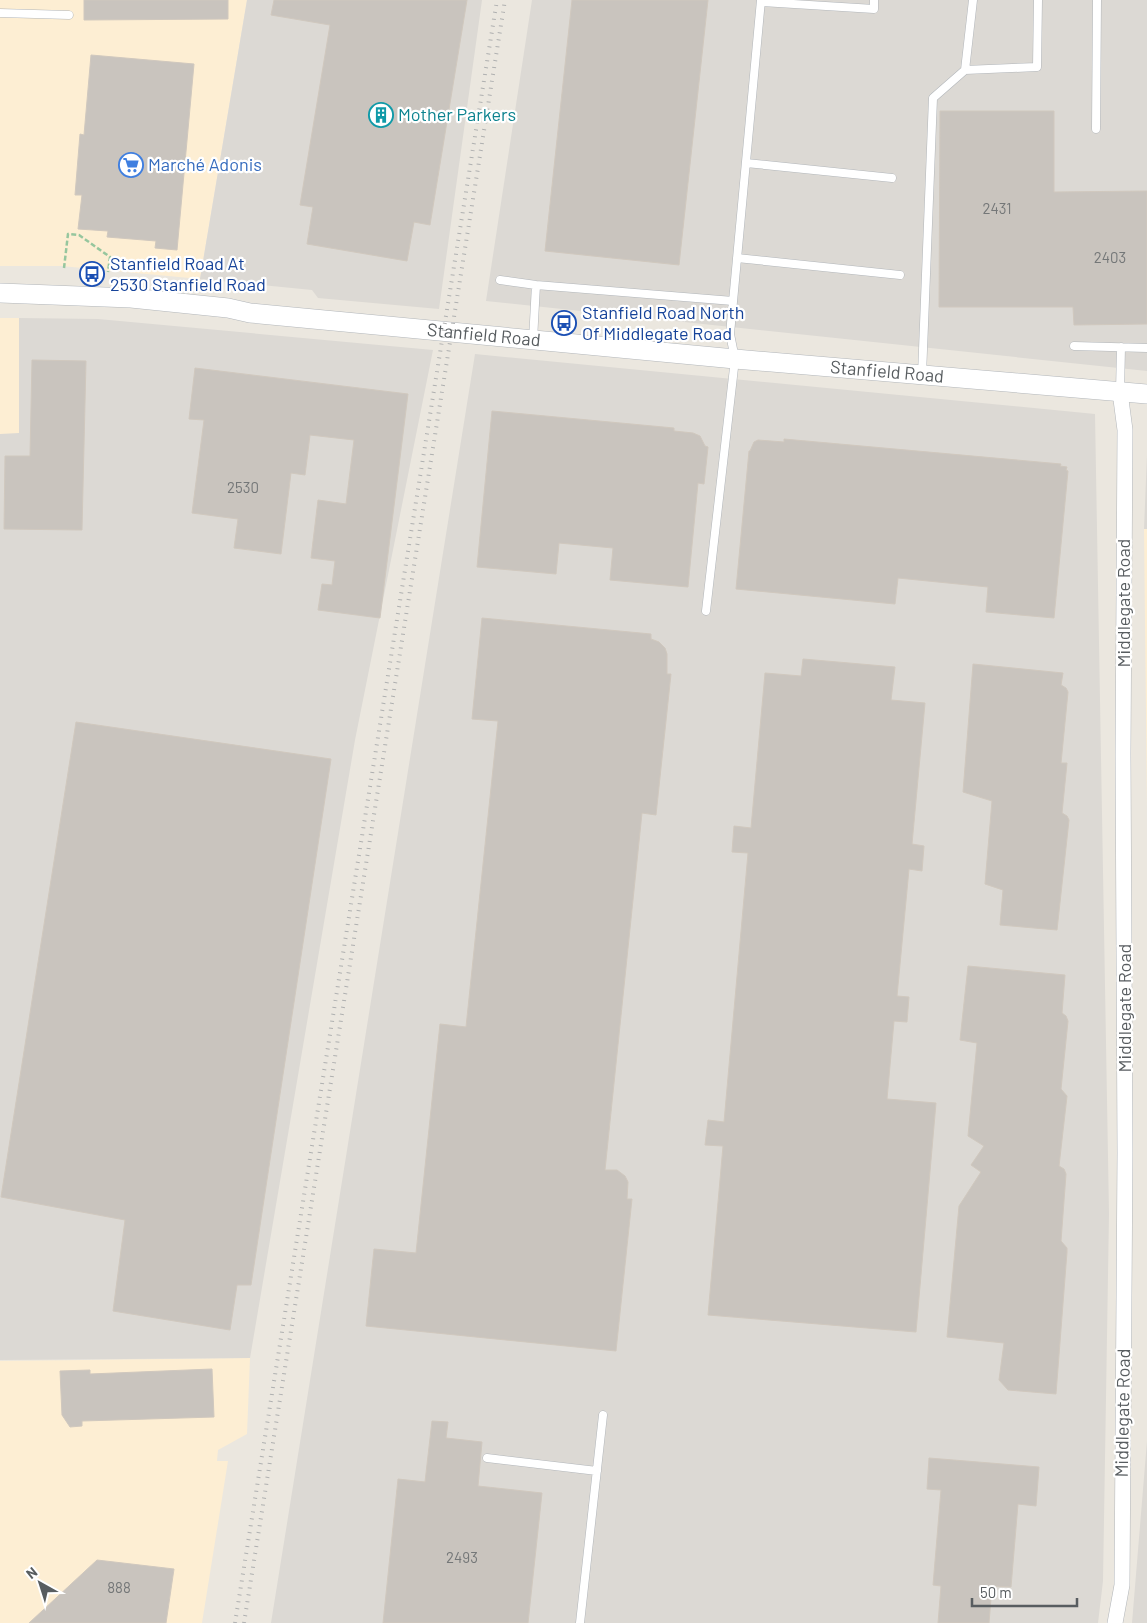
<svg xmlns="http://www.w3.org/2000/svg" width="1147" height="1623" font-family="Barlow,sans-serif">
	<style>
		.commercial { fill: #fdeed3 }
		.industrial { fill: #dcd9d4 }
		.building { fill: #c9c4be; stroke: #d0c8be }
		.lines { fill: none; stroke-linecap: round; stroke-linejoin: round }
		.service-casing { stroke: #b2b6ba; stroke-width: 9 }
		.minor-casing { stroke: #b2b6ba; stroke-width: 16 }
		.tertiary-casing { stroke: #b2b6ba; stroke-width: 20 }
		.path { stroke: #96c69e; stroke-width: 2.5; stroke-dasharray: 5 2.5; stroke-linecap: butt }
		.service { stroke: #fff; stroke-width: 8 }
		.minor { stroke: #fff; stroke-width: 15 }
		.tertiary { stroke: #fff; stroke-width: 19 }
		.rail { stroke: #afb0b0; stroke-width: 4; stroke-dasharray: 1 6; stroke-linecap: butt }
		.labels { text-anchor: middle; stroke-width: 4.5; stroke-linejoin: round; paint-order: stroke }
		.number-label { font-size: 15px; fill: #747778 }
		.culture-label { font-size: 18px; fill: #0d838f; stroke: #fff; text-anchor: start }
		.shop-label { font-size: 18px; fill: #366cbe; stroke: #fff; text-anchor: start }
		.transit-label { font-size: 18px; fill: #164399; stroke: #fff; text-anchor: start }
		.street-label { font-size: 18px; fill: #585d60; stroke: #fff }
	</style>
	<rect width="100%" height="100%" fill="#ebe7df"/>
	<path class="commercial" d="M0 0H247L200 279 61 266H0Z
		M0 318H19V434H0Z
		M1144 529H1147V809Z
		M250 1358 247 1434 218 1450 217 1461H228L202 1623H0V1361Z"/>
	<path class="industrial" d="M247 0H482L439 309 318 298 312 290 200 279Z
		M532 0H1147V371L486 301Z
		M19 318 98 319 433 350 355 740 250 1358 0 1360V434L19 433Z
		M475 354 1095 414 1109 1214 1103 1581 1098 1623H271Z
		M1147 455V529H1144Z
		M1147 1441V1623H1132Z"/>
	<path class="building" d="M84 0H228V19L84 20Z
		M274 0H467L430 225 414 222 407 261 307 244 313 207 300 205 330 25 271 15Z
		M572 0H708L679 265 545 251Z
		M91 55 194 64 177 250 155 248 156 241 107 237 108 231 78 229 82 195H75L80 134 84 135Z
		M940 111H1054V192L1147 191V324L1074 325 1073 307H939Z
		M32 360 86 361 82 530 4 529 5 456H30Z
		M195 368 408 394 380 618 318 610 322 584 332 585 335 561 311 558 318 500 346 504 354 440 310 435 305 475 291 473 281 554 234 548 238 519 192 513 204 420 189 419Z
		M492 411 674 428V431L693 433 700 436 705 446 708 447 704 484 698 483 688 587 610 580 613 548 559 543 556 574 477 567Z
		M784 439 1061 464 1060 466 1067 467 1066 470 1068 471 1054 618 986 612 988 587 898 578 895 604 736 589 749 451H750L754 442 758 440 784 442Z
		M482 618 651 634V639L659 642 665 648 667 654V674H671L656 815 642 813 605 1170H617L625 1176 628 1182 627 1199H632L616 1351 366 1326 374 1249 416 1253 440 1024 466 1027 498 721 472 719Z
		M803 659 895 667 891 700 925 703 912 844 924 846 922 871 909 869 897 996 909 997 907 1022 894 1021 887 1099 936 1103 916 1332 708 1315 723 1146 705 1145 708 1120 724 1122 748 853 732 852 734 826 751 828 765 673 801 676Z
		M973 664 1063 673 1061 685 1066 688 1068 692 1061 763H1067L1062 813 1067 816 1069 820 1057 930 1000 925 1003 890 985 884 992 801 963 792Z
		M76 722 331 759 251 1285H237L230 1330 113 1311 125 1220 1 1197Z
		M968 966 1065 975 1062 1013 1066 1016 1068 1021 1061 1089 1067 1096 1059 1166 1064 1169 1066 1174 1061 1241 1067 1248V1252L1056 1394 1008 1390 999 1380 1004 1343 947 1337 959 1206 981 1172 971 1165 984 1146 968 1136 977 1043 960 1040Z
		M212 1369 214 1417 82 1421V1426L70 1427 62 1415 60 1371 90 1370V1374Z
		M432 1421 448 1422 446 1438 482 1442 478 1486 542 1493 528 1623H383L398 1479 425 1482Z
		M929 1458 1039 1467 1036 1506 1018 1504 1011 1587 992 1586 989 1623H938L941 1586 933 1585 941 1490 927 1489Z
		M97 1560 174 1569 166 1623H29Z"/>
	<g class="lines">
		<defs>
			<path id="service" d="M761 2 874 9V0
				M0 13 69 15
				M965 70 1037 67 1038 0
				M1096 129 1097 0
				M746 163 892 178
				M737 258 900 275
				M500 280 536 285 733 301
				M533 340 536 285
				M1074 346 1147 348
				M922 375 933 98 965 70 973 0
				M1120 392 1121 347
				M706 611 735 359 730 334 761 0
				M487 1458 597 1471
				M580 1623 603 1415"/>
			<path id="minor" d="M1115 1623 1122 1585 1125 1152 1123 754 1125 430 1120 392"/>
			<g id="tertiary">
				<path id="s1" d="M0 293 131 298 228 308 250 313 735 359 1147 394"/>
			</g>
		</defs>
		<use href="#service" class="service-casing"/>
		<use href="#minor" class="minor-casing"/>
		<use href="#tertiary" class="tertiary-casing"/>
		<path class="path" d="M64 268 68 234 79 235 110 257 108 272"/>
		<use href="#service" class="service"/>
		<use href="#minor" class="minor"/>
		<use href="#tertiary" class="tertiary"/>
		<path class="rail" d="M235 1623 497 0
			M244 1623 505 0"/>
	</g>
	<defs>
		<symbol id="building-ring" viewBox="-11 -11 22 22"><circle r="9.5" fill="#fff" stroke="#0f9aa8" stroke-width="1.5"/><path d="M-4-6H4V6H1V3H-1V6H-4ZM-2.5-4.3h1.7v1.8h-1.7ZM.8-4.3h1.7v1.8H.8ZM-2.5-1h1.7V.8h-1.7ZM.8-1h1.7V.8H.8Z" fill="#0f9aa8"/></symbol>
		<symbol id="supermarket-ring" viewBox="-11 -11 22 22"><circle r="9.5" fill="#fff" stroke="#3f7fe0" stroke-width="1.5"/><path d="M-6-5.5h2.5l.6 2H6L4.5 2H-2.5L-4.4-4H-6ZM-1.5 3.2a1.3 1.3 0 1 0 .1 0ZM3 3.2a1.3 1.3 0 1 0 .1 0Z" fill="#3f7fe0"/></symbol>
		<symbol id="bus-ring" viewBox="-11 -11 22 22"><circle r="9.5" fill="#fff" stroke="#1a4fb4" stroke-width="1.5"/><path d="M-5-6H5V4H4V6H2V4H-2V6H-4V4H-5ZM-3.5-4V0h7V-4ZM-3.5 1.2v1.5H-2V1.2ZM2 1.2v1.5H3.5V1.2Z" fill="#1a4fb4"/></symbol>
	</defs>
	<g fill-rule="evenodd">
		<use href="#building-ring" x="367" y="101" width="28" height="28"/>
		<use href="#supermarket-ring" x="117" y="151" width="28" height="28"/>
		<use href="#bus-ring" x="78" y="260" width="28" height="28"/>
		<use href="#bus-ring" x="550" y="309" width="28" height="28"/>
	</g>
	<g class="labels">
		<g class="number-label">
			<text x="997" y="214">2431</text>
			<text x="1110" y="263">2403</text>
			<text x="243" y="493">2530</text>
			<text x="462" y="1563">2493</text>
			<text x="119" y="1593">888</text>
		</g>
		<g class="culture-label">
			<text x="398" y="121">Mother Parkers</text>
		</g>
		<g class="shop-label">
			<text x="148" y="171">Marché Adonis</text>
		</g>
		<g class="transit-label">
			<text x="110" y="270">Stanfield Road At<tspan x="110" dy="21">2530 Stanfield Road</tspan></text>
			<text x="582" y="319">Stanfield Road North<tspan x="582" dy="21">Of Middlegate Road</tspan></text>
		</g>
		<g class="street-label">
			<text dy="6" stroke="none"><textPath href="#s1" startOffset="486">Stanfield Road</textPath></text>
			<text dy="6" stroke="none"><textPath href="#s1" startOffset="891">Stanfield Road</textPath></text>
			<text transform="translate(1124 603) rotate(-90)" y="6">Middlegate Road</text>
			<text transform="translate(1125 1008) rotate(-90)" y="6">Middlegate Road</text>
			<text transform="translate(1123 1413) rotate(-89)" y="6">Middlegate Road</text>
		</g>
	</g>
	<g transform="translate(40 1583) rotate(321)" stroke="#ffffff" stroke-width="4" paint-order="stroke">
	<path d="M0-4L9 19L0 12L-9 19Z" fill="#585d60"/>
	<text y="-8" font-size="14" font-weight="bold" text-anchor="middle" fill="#585d60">N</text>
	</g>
	<path d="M972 1598v8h105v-8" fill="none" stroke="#585d60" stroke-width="2.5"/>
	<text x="980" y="1598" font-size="15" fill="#585d60" stroke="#ffffff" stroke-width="4" paint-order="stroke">50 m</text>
</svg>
